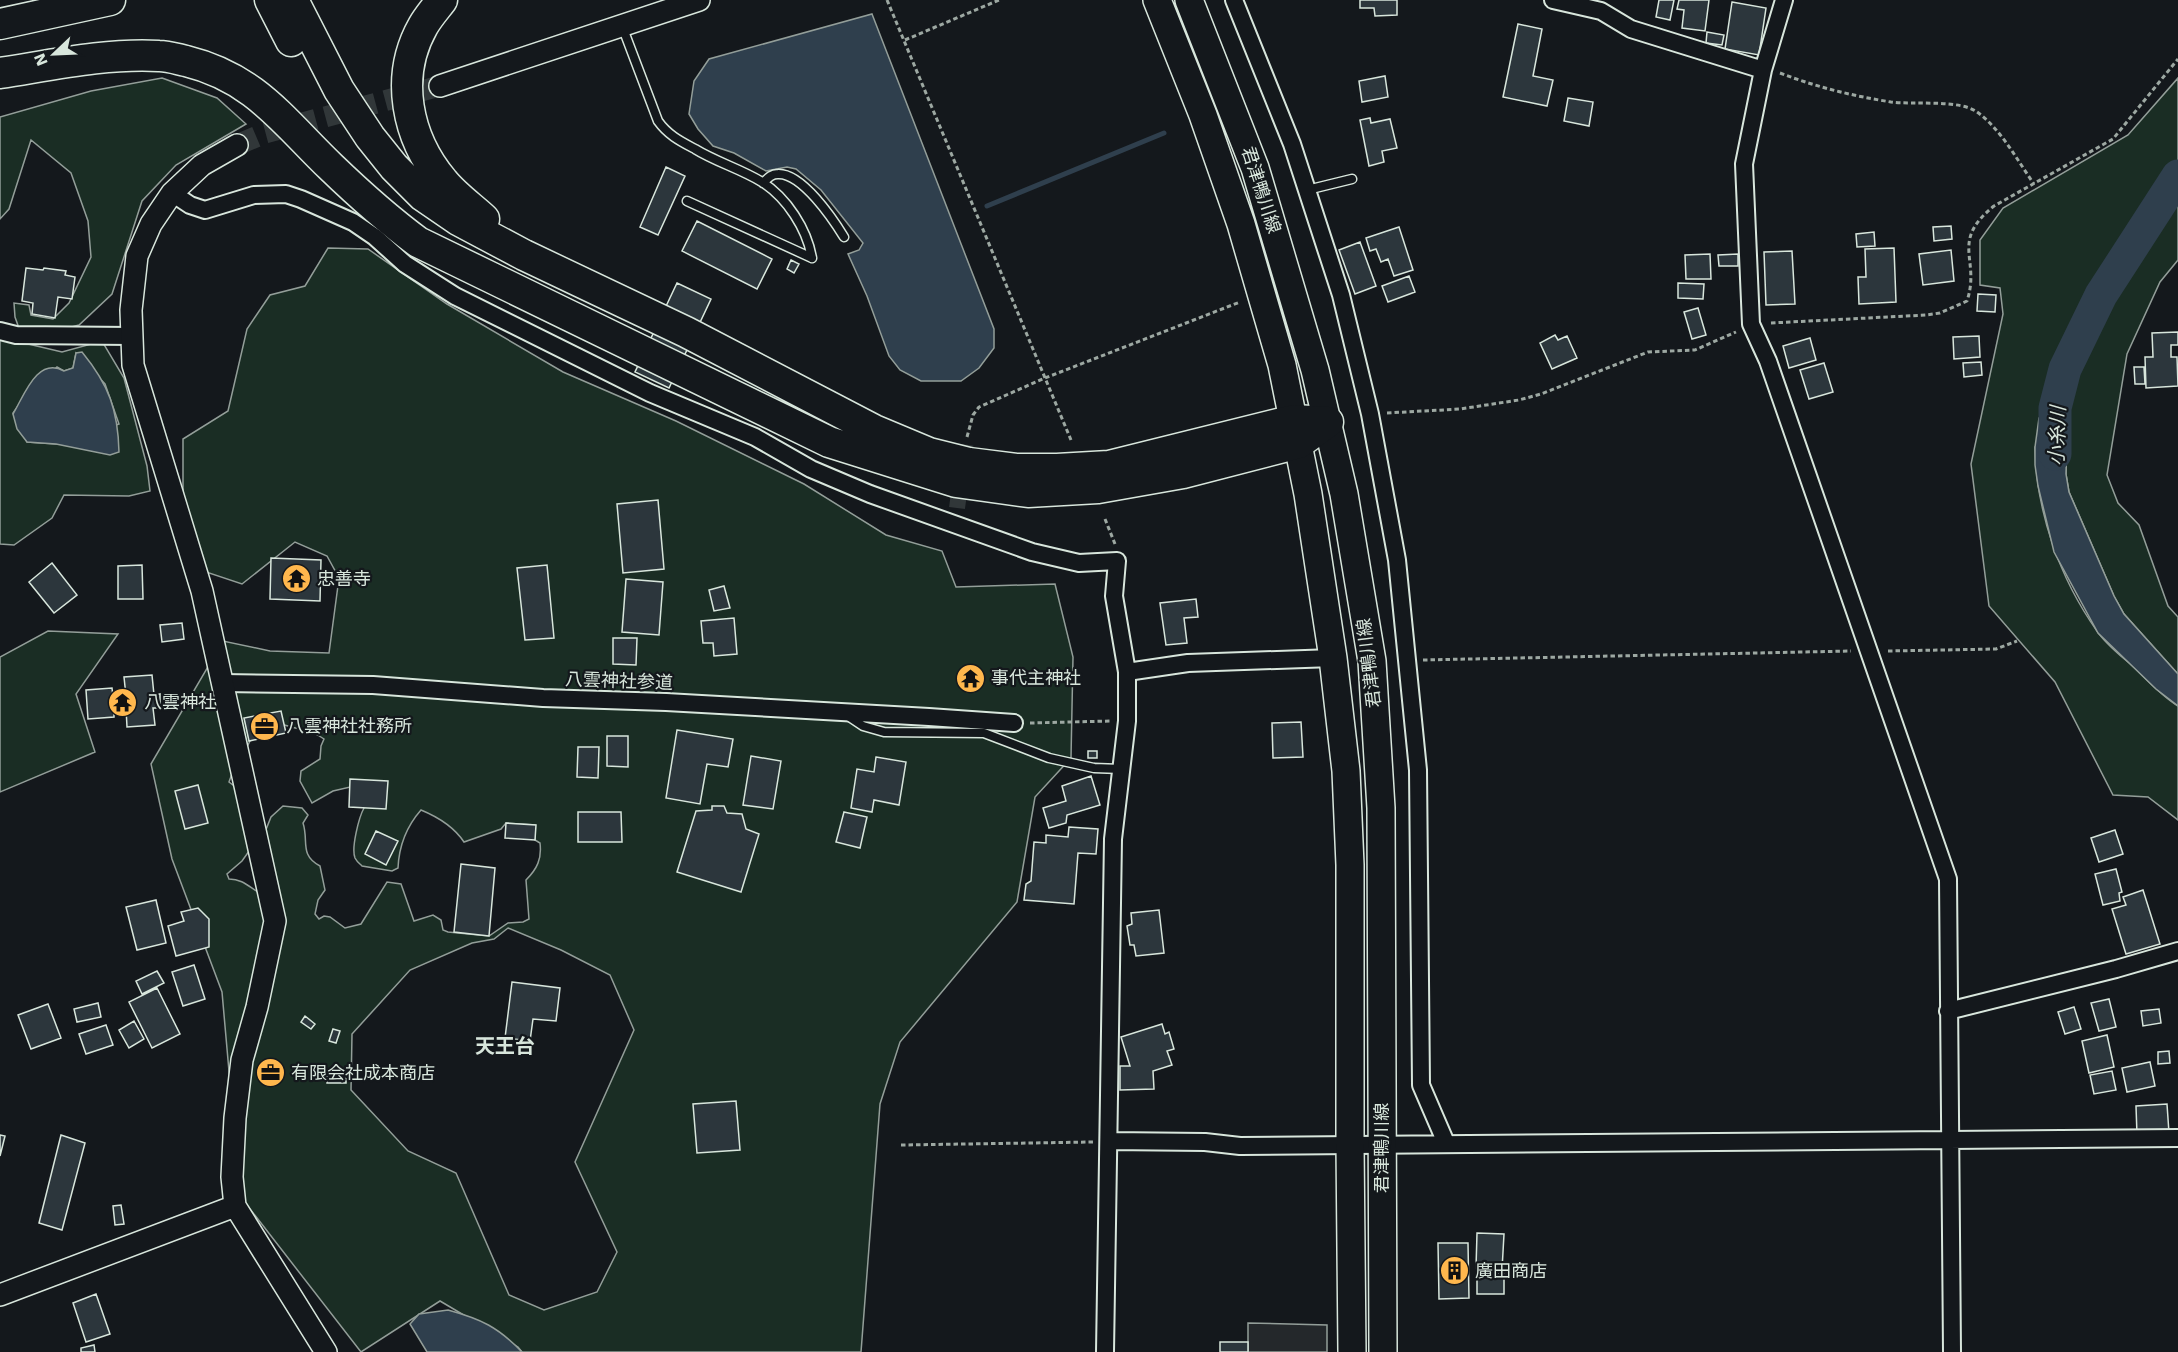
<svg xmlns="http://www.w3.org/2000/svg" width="2178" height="1352" font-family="'Work Sans','Noto Sans JP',sans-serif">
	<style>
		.green { fill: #1a2d24; stroke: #939e99; stroke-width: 1.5; fill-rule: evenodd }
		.parking { fill: #24282b; stroke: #939e99; stroke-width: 1.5 }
		.water { fill: #2f3f4d; stroke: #939e99; stroke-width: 1.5 }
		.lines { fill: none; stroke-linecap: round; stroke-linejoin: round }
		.stream { stroke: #2f3f4d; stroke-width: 5 }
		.river { stroke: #2f3f4d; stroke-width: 33 }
		.building { fill: #2c363c; stroke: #d8e6dc; stroke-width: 1.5 }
		.minor-tunnel { stroke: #313739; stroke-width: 16; stroke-dasharray: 16 8; stroke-linecap: butt }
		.tertiary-tunnel { stroke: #313739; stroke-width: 21; stroke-dasharray: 21 10; stroke-linecap: butt }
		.service-casing { stroke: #d8e6dc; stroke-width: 11 }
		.minor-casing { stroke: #d8e6dc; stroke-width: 20 }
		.tertiary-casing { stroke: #d8e6dc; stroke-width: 24 }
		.primary-casing { stroke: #d8e6dc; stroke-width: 30 }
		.motorway-casing { stroke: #d8e6dc; stroke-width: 33 }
		.path { stroke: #9da8a2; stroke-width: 3; stroke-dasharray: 4.5 3; stroke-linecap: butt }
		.service { stroke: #14181c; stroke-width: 8 }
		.minor { stroke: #14181c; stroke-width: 16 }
		.tertiary { stroke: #14181c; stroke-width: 21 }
		.primary { stroke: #14181c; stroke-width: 27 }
		.motorway { stroke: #14181c; stroke-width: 30 }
		.labels { text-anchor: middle; stroke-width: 4.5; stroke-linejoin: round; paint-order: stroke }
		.street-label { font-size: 18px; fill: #d8e6dc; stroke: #14181c }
		.poi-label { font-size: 18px; fill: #d8e6dc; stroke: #14181c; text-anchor: start }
		.water-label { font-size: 20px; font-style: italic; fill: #d8e6dc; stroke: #14181c }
		.neighbourhood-label { font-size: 20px; font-weight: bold; fill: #d8e6dc; stroke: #14181c }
	</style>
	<rect width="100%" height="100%" fill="#14181c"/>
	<path class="green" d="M162 78 217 98 246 124 176 165 142 201 112 294 79 325 53 332 20 331 15 317 14 303 29 305 31 315 53 319 69 303 91 257 88 221 71 173 31 140 9 209 0 219V117L91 91Z
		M2178 78V260L2160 282 2127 354 2107 475 2118 503 2139 525 2168 606 2178 617V674L2124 614 2114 596 2069 492 2066 474 2067 439 2035 447C2036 512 2060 579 2097 631 2107 646 2124 658 2137 670 2150 683 2162 696 2178 706V820L2148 797 2113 795 2055 682 1989 606 1971 464 2003 314 2000 288 1980 285V240L2003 208 2128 135Z
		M328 248 368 249 447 304 563 372 676 421 804 484 886 535 942 551 956 587 1055 584 1073 657 1071 758 1035 797 1017 902 900 1042 880 1104 861 1352H522L518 1347 440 1301 361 1352 240 1196 222 992 172 859 151 764 223 641 270 651 329 653 339 578 327 556 295 542 242 584 206 572 183 493V439L228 411 247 329 270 295 305 286ZM282 724C297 730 311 729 324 739L321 746 320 759 301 771 300 781 312 803 333 791 350 787 364 808C359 817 351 848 355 858 357 862 360 864 362 866L392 871 398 868C399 845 406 827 421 810 438 817 454 827 464 842L501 829 506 823 535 825V840L540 843C542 859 537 869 526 880L529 919 523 922 508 923 489 936 448 932 443 930 441 920 433 915 414 921 401 884 387 882 361 924 345 928 330 917 324 916 319 919 315 914 318 900 325 890 320 866C299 855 309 841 303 823L308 815 302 808 283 806 271 817 265 832 261 894C249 887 243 879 229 879L227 874 242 861 252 847 237 788 229 782 233 771 229 746 247 747 252 737ZM508 928 561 950 610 975 634 1030 575 1162 617 1252 597 1292 544 1310 509 1295 456 1173 408 1151 351 1090 352 1034 410 970 472 943 494 939Z
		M0 330 24 343 62 352 102 341 124 378 147 466 150 491 129 496 64 495 52 518 14 545 0 544ZM76 353 105 384 119 424 56 444 27 442 13 413 20 403 57 367 64 371 73 368Z
		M48 631 118 634 76 694 95 752 0 792V657Z"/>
	<path class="parking" d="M1248 1323 1327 1325V1352H1248Z"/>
	<path class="water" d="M872 14 994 329V348L979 368 961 381H921L900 370 889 356 867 296 848 254 859 250 863 243 821 190 796 169 787 167 766 171 734 153 713 146 698 129 689 114 694 81 709 59Z
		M82 352C109 385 118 410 119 452L110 455 56 444 27 442 17 429 13 414C24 396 37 356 64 371L73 368 76 353Z
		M2055 408 2067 439 2066 474 2069 492 2114 596 2124 614 2178 674V706L2156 689 2098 633 2054 552 2038 486 2035 465V447L2039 418Z
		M448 1310C481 1319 498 1327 522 1352H427L410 1324 419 1314Z"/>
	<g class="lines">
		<path class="stream" d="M987 206 1164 133"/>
		<path class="river" d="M2055 454V408L2065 369 2101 295 2178 176"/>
	</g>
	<path class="building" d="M1360 0H1397V15L1375 16 1374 8H1360Z
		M1659 0H1674L1670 20 1656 17Z
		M1679 0H1709L1705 31 1682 28 1684 10 1677 9Z
		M1732 2 1766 8 1759 55 1725 49Z
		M1518 24 1542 29 1533 76 1553 80 1547 106 1503 97Z
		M1707 32 1724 35 1722 45 1706 43Z
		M1385 76 1388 97 1362 102 1359 81Z
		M1568 98 1593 102 1589 126 1564 121Z
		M1370 118 1371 123 1390 119 1397 148 1382 151 1384 162 1369 166 1360 120Z
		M666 167 685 176 658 235 640 227Z
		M697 221 772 259 757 289 682 251Z
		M1951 226 1952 239 1934 241 1933 227Z
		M1399 227 1413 270 1394 276 1388 259 1381 262 1376 249 1370 251 1366 238Z
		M1874 232 1875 246 1857 247 1856 234Z
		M1360 242 1376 286 1355 294 1339 250Z
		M1894 248 1896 302 1859 304 1858 277H1866L1865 249Z
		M1951 250 1954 281 1923 285 1919 254Z
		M1792 251 1795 304 1766 305 1764 252Z
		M1710 254 1711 279H1686L1685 255Z
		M1738 254V266H1719L1718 255Z
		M791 260 799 264 794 273 787 269Z
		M26 268 43 270 44 268 66 271 65 275 75 277 72 299 58 297 55 318 32 314 33 303 22 301Z
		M1409 276 1415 292 1388 302 1382 286Z
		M677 283 711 299 669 388 635 372Z
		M1678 283 1704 284 1703 299 1678 298Z
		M1978 294 1996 295 1995 312 1977 311Z
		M1698 308 1706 335 1692 339 1684 312Z
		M2178 332V345H2171V357H2177L2178 386 2146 388 2145 357H2153L2152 333Z
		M1555 335 1558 340 1567 336 1577 358 1552 369 1540 343Z
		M1979 336 1980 357 1954 359 1953 337Z
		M1810 338 1816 360 1789 368 1783 346Z
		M1981 362 1982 375 1964 377 1963 363Z
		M1824 363 1833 392 1809 399 1800 370Z
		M2134 367H2144L2145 384H2135Z
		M658 500 664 569 623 573 617 504Z
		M271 558 321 560 320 601 270 599Z
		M52 563 77 595 54 613 29 582Z
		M142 565 143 599H118V566Z
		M547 565 554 638 525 640 517 568Z
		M626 579 663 582 659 635 622 632Z
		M724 586 730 608 714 611 709 590Z
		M1196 599 1198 617 1184 618 1187 643 1166 645 1160 603Z
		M734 618 737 654 714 656 713 643H703L701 621Z
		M182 623 184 639 162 642 160 625Z
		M613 638H637L636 665 613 664Z
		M966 672 975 673V683L965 682Z
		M152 675 154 695 160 694V708H153L155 725 127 727 126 708 114 709V717L88 719 86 690 112 688 113 697 126 696 124 677Z
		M281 711 286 733 249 741 244 718Z
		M1301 722 1303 757 1273 758 1272 723Z
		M677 730 733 739 728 767 707 764 700 804 666 798Z
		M607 736H628V767L607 766Z
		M578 747H599L598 778 577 777Z
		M1088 751H1097V758H1088Z
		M751 756 781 761 773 809 743 805Z
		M876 757 906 762 899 805 874 800 872 812 851 808 857 769 874 772Z
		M1091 776 1100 805 1067 815 1066 823 1049 828 1043 808 1066 801 1062 786Z
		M350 779 388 781 386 809 349 807Z
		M198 785 208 823 185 829 175 791Z
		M712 806H724L727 813 742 814 746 829 759 834 741 892 677 872 696 811 712 810Z
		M578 812H621L622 842H578Z
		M844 812 867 817 860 848 836 842Z
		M506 823 536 825 535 840 505 838Z
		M1069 827 1098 829 1096 854 1078 853 1074 904 1024 900 1026 884 1031 881 1034 842 1046 843V835L1068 837Z
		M2115 830 2123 854 2099 862 2091 838Z
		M376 831 398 841 386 865 365 854Z
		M461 864 495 868 489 936 454 932Z
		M2116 869 2122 892 2119 893 2120 901 2103 905 2095 874Z
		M2143 890 2160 944 2126 954 2112 909 2126 905 2123 897Z
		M156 900 166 943 137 950 126 907Z
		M198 908 209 919V947L176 956 168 926 184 921 181 912Z
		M1159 910 1164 953 1136 956 1134 945H1130L1127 926 1132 924 1131 913Z
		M194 965 205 999 183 1006 172 972Z
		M157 971 164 983 142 994 136 981Z
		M512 982 560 988 556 1021 533 1019 530 1041 505 1038Z
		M157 988 180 1034 152 1048 129 1002Z
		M2109 999 2116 1027 2099 1031 2091 1003Z
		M98 1003 101 1017 77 1022 74 1009Z
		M48 1004 61 1038 31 1049 18 1015Z
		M2074 1007 2081 1029 2065 1034 2058 1012Z
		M2159 1009 2161 1023 2143 1026 2141 1011Z
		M305 1016 315 1024 311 1029 301 1022Z
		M134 1021 144 1039 129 1048 119 1030Z
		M1162 1024 1165 1034 1169 1032 1174 1049 1167 1051 1172 1065 1153 1071 1154 1089 1120 1090V1066H1130L1121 1037Z
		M106 1025 113 1045 86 1054 79 1034Z
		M333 1029 340 1031 336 1043 329 1041Z
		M2107 1035 2114 1067 2089 1073 2082 1041Z
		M2169 1051 2170 1063 2158 1064V1052Z
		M2150 1062 2155 1086 2127 1092 2122 1068Z
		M2112 1071 2116 1090 2094 1094 2090 1075Z
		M327 1072H346V1083H327Z
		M736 1101 740 1150 697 1153 693 1104Z
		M2167 1104 2169 1133 2137 1135 2136 1106Z
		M0 1135 5 1136 0 1156Z
		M61 1135 85 1143 62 1230 39 1223Z
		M121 1205 124 1224 115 1225 113 1206Z
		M1477 1233 1504 1234 1502 1270 1476 1268Z
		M1438 1243H1468L1469 1298 1439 1299Z
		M1504 1273V1294H1477V1274Z
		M96 1294 110 1334 86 1342 73 1303Z
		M1220 1342H1248V1352H1220Z
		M94 1345 95 1352H81V1348Z"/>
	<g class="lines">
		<path class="minor-tunnel" d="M957 508 966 442"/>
		<path class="tertiary-tunnel" d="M237 145 265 133 440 86"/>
		<defs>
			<path id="service" d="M622 26 658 121C668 135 680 141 695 149 716 162 741 169 762 182 787 198 807 229 812 258
				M763 183C768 178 771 174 778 174 802 173 833 219 844 237
				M1307 190 1352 179
				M687 201 812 258
				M848 716 863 726 884 732 984 733 1049 758 1094 768 1121 769"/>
			<path id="minor" d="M1234 0 1292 144 1341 295 1370 414 1397 560 1418 770 1421 1085 1446 1143
				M1553 0 1601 11 1631 29 1763 70
				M1784 0 1763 70 1744 164 1751 324 1768 361 1948 879 1952 1352
				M172 193 190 205 205 210 254 195 286 194 301 199 353 222 375 237 405 264 455 296 650 393 755 437 811 469 870 494 1032 552 1079 563 1117 561 1114 596 1127 672V721L1113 839 1105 1352
				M0 331 16 335 132 336
				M1127 672 1188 663 1333 658
				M223 683 373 685 543 698 666 702 929 717 1014 723
				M1948 1011 2116 969 2178 951
				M1109 1141 1205 1142 1240 1146 2178 1138"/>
			<path id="tertiary" d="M440 86 699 0
				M237 145 202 165 172 193 151 224 137 256 131 310 133 365 202 591 275 921 257 1007 242 1060 235 1118 232 1177 235 1206 326 1352
				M0 1295 235 1206"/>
			<path id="primary" d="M1157 0 1203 115 1241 224 1282 365 1308 494 1333 658 1346 771 1350 865V1144L1352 1352
				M1189 0 1255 168 1315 370 1344 494 1372 661 1381 808 1383 1352"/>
			<path id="motorway" d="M270 0 291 41
				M293 0 339 90 370 137 394 167 423 196 458 220 524 255 686 332 874 430 929 453 969 463 1016 469H1057L1109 466 1294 420 1328 422
				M442 0C436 8 428 17 423 26 394 77 407 138 443 181 454 195 471 207 484 219
				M0 24 110 0
				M0 73C52 65 106 53 159 56 168 56 177 59 186 61 255 78 283 121 331 167 359 194 387 219 418 242L829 442 956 482 1028 492 1098 488 1183 473 1299 443 1328 422"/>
		</defs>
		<use href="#service" class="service-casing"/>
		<use href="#minor" class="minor-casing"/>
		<use href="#tertiary" class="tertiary-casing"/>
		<use href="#primary" class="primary-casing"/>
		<use href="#motorway" class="motorway-casing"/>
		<path class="path" d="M887 0 1071 440
			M905 40 999 0
			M1780 73C1816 87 1853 96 1891 102 1913 105 1959 99 1977 112 2001 129 2017 160 2034 184
			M1771 323 1926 315 1940 313 1967 301C1981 259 1949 242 1994 206L2113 139 2178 59
			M1387 413 1460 409 1519 400 1541 394 1648 352 1695 350 1736 332
			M967 437 973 415 979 407 1045 378 1240 302
			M1105 519 1115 544
			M1888 651 1996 649 2017 641
			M1423 660 1851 651
			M1030 723 1110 721
			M901 1145 1093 1142"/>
		<use href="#service" class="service"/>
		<use href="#minor" class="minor"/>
		<use href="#tertiary" class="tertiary"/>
		<use href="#primary" class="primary"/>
		<use href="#motorway" class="motorway"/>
	</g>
	<defs>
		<symbol id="temple-disc" viewBox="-11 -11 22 22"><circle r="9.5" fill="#ffb74d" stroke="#14181c"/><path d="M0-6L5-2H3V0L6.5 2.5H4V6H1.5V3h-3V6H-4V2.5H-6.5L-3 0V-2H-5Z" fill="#111"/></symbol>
		<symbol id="office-disc" viewBox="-11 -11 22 22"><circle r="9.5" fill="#ffb74d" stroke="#14181c"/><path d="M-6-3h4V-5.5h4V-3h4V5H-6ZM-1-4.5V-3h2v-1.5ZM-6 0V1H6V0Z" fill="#111"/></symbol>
		<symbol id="building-disc" viewBox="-11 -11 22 22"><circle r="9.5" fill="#ffb74d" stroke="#14181c"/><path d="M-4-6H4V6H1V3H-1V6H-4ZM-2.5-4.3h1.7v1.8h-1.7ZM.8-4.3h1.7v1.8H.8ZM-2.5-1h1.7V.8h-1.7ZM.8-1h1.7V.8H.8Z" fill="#111"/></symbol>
	</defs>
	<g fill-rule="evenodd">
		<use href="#temple-disc" x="280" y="562" width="33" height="33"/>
		<use href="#temple-disc" x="954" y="662" width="33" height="33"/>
		<use href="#temple-disc" x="106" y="686" width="33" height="33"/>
		<use href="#office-disc" x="248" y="710" width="33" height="33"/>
		<use href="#office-disc" x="254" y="1056" width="33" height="33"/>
		<use href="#building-disc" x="1438" y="1254" width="33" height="33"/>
	</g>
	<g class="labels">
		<g class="street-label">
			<text transform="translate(1261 190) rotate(72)" y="6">君津鴨川線</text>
			<text transform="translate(1369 663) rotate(-97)" y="6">君津鴨川線</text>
			<text transform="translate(619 681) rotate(2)" y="6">八雲神社参道</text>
			<text transform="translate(1382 1148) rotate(-90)" y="6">君津鴨川線</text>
		</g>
		<g class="poi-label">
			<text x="317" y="585">忠善寺</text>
			<text x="991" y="684">事代主神社</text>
			<text x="144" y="708">八雲神社</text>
			<text x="286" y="732">八雲神社社務所</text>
			<text x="291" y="1079">有限会社成本商店</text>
			<text x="1475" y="1277">廣田商店</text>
		</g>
		<g class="water-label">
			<text transform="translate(2057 436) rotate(-88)" y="7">小糸川</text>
		</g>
		<g class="neighbourhood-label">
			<text x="505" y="1053">天王台</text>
		</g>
	</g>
	<g transform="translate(54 54) rotate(247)" stroke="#14181c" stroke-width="4.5" paint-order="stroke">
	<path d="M0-4.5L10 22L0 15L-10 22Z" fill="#d8e6dc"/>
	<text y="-9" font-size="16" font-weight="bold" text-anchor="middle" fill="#d8e6dc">N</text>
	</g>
</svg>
